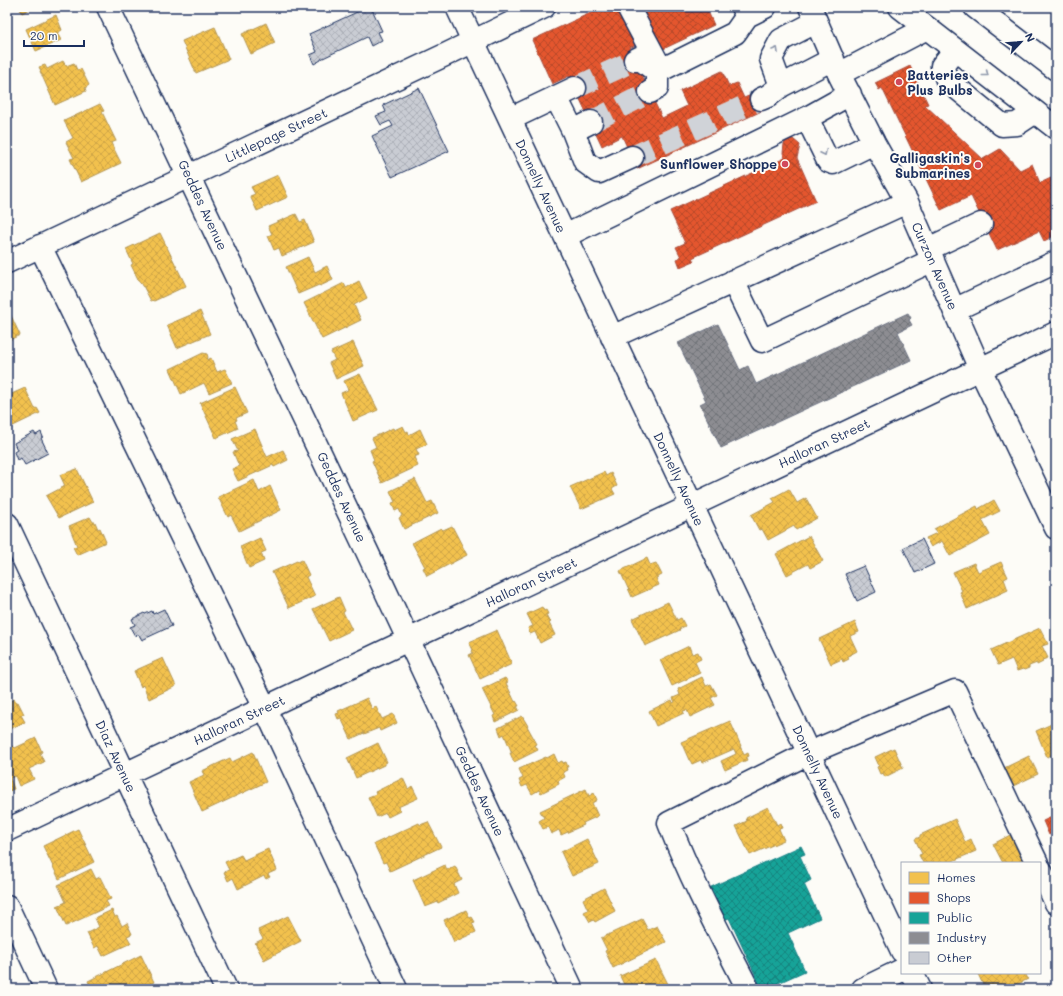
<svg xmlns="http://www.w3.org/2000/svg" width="1063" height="996" font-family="Mali,sans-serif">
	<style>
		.homes { fill: url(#homes-cross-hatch); stroke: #b29553 }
		.shops { fill: url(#shops-cross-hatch); stroke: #a84b3c }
		.public { fill: url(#public-cross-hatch); stroke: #188087 }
		.industry { fill: url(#industry-cross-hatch); stroke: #6b7182 }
		.building { fill: url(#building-cross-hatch); stroke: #1b2f5e }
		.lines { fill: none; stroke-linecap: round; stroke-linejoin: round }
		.minor-tunnel { stroke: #d0d3d8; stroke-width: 22; stroke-dasharray: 22 11; stroke-linecap: butt }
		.minor-casing { stroke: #1b2f5e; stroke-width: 25 }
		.major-casing { stroke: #1b2f5e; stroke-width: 25 }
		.minor { stroke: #fdfcf7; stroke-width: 22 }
		.major { stroke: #fdfcf7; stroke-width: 22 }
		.oneway { stroke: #8c96aa }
		.poi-dot { fill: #d1495b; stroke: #fdfcf7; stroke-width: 1.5 }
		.labels { text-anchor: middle; stroke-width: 4; stroke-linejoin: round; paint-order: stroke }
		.poi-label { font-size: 13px; font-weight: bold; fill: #1b2f5e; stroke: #fdfcf7; text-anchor: end }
		.street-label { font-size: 13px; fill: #1b2f5e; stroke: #fdfcf7 }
	</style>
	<defs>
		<pattern id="homes-cross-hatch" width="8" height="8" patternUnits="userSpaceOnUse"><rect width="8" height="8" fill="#f2c14e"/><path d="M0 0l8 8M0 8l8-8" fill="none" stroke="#cfa646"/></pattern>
		<pattern id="shops-cross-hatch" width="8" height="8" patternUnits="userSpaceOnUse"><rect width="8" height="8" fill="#e4572e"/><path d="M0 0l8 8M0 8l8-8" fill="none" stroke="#b8482a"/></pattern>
		<pattern id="public-cross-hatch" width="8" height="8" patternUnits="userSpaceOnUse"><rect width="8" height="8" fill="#17a398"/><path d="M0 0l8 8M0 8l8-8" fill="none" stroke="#14857f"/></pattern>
		<pattern id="industry-cross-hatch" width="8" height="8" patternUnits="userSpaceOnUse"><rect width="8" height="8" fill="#8d8d92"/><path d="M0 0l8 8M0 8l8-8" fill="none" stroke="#72747a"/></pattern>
		<pattern id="building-cross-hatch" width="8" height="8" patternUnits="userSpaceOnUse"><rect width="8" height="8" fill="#c9ccd3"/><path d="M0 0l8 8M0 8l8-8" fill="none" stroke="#acb0b8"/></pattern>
	</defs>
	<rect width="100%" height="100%" fill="#fdfcf7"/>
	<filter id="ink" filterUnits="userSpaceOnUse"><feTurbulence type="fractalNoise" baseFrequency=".025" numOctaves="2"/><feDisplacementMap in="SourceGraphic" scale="8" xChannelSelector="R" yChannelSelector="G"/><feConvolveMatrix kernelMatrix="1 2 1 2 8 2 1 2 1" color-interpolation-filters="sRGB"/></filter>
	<g filter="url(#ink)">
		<path class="homes" d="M19 7H34L22 13Z
			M56 15 62 30 57 33 61 40 36 51 26 29Z
			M266 23 275 43 251 54 242 34Z
			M215 27 229 59 196 73 182 41Z
			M63 61 66 66 74 63 77 70 81 69 89 85 85 88 86 91 55 105 40 71H41L39 67 45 65 47 69Z
			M100 104 104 111 102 112 116 141 111 143 121 163 81 182 70 159 74 158 66 142 73 138 64 121Z
			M278 175 288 197 257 211 250 196 255 194 251 187Z
			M296 214 300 222 305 220 314 242 282 256 279 248 274 250 268 236 272 234 268 226Z
			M160 233 186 286 154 301V300L151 301 141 282 140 283 131 265 133 264 126 249Z
			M308 257 315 272 327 266 333 280 320 286 319 285 298 294 286 267Z
			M359 281 367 298 354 305 361 320 322 339 304 303 344 283 346 288Z
			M7 307 20 335 7 341Z
			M200 311 210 334 177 348 167 325Z
			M353 342 364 366 336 379 329 363 335 360 331 352Z
			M203 353 207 354 208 357 207 360 211 358 217 372 225 369 232 383 209 393 204 383 181 394 170 369Z
			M360 374 378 410 353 421 341 393 348 390 344 381Z
			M235 387 247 413 236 418 237 420 235 421 238 428 216 438 200 403Z
			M25 388 35 409 37 408 40 413 7 429V396Z
			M403 426 406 432 408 431 409 435 420 429 427 444 416 449 419 455 414 457 418 466 382 483 372 461 374 460 370 450 376 447 372 438 393 428 394 430Z
			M255 429 267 457 283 450 288 460 274 467 273 465 238 481 232 469 239 466 233 452 238 451 232 439Z
			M77 469 93 502 59 518 46 496 65 486 60 475Z
			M604 472 606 476 611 473 617 486 612 489 615 494 581 509 570 487Z
			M415 479 427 503 432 501 438 513 404 529 399 518 402 516 399 509 395 511 392 503 395 502 390 491Z
			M254 480 259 492 270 486 281 510 239 531 231 515 228 517 218 497Z
			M789 489 797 503 806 498 817 518 796 530 794 526 768 540 762 529 759 530 751 515 775 502 772 498Z
			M994 500 1000 511 982 520 990 535 950 556 942 541 931 547 926 538 937 533 934 529 977 506 978 509Z
			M90 517 93 522H95L98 529 100 528 106 542 77 555 73 547 77 546 69 526Z
			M452 526 467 555 427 576 423 568 425 567 412 543 441 528 443 530Z
			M809 536 823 561 810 568 808 564 787 575 776 554Z
			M260 538 266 551 261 553 264 561 249 568 240 547Z
			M647 558 650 565 656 563 662 575 656 578 659 585 632 597 620 571Z
			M302 560 309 575 306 577 315 596 289 608 272 572 297 561 298 562Z
			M1001 562 1008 577 1004 579 1008 590 967 609 960 592 962 591 953 572 974 563 978 572Z
			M339 597 345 611 343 612 352 630 329 641 313 609Z
			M668 602 677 620 681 618 685 626 679 629 680 630 645 646 632 619Z
			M542 607 544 611 546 610 548 614 546 615 548 620H549L551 622 549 623 555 635 540 643 535 632 530 634 528 628 533 626 527 614Z
			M855 622 859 632 850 636 857 651 848 656 849 659 843 662 842 659 831 664 819 639Z
			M1040 628 1048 644 1042 646 1048 658 1042 660 1043 662 1037 665V663L1029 666V668L1024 670 1023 669 1017 671 1012 659 998 665 991 650Z
			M497 630 512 664 480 679 469 655 473 653 472 651 473 650 469 642Z
			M689 646 692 654 698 652 701 659 695 662 700 673 672 686 660 660Z
			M163 658 176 686 149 699 143 685 141 687 134 671Z
			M702 677 706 686 711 684 717 695 711 698 715 705 690 717 687 710 683 711 684 713 656 726 649 711 672 700 673 703 675 702 673 698 680 695 678 689Z
			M505 678 508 682 506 683 515 702 516 701 519 706H517L519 710 495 722 493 716 495 715 482 689Z
			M367 698 372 709 376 707 382 719 393 714 397 723 380 731 379 728 364 734V733L351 739 341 718 338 719 336 714 339 713 338 711Z
			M14 699 16 703 18 702 24 714 21 715 25 722 7 730V703Z
			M522 716 528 726H527L537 744 535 745 538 750 514 762 510 753H512L504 734 501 736 498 728Z
			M730 721 741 746H740L744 755 748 753 749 756 746 758 747 760 725 770 721 761 736 754 734 749 702 763 701 760 692 764 690 760H689L681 742Z
			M1056 722V756L1054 754 1047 757 1036 731Z
			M36 738 42 752 40 753 44 762 29 769 34 779 19 786 15 776 10 778 14 789 7 792V749L13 746 15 748Z
			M378 743 387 762 384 764V765L356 778 347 758Z
			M894 748 903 768 885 777 883 773 880 774 877 767 879 766 875 757Z
			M253 752 266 782 202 812 189 782 204 775 202 771 230 758 232 762Z
			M554 754 558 763 562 761 563 763 566 762 568 767H566L567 770 563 772 565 777 558 781 559 784 541 793 539 790 532 794 527 785 522 787 519 780 523 778 519 769 546 757 547 758Z
			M1029 756 1038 774 1011 787 1002 769Z
			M403 778 408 789 412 786 418 798 398 807 400 811 388 817 386 813 377 817 368 797 376 794 375 792Z
			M586 789 589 796 594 793 597 800 592 803 598 816 583 823 584 825 561 835 559 830 551 834 548 827 543 829 539 821 544 818 540 811Z
			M768 807 777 825 780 823 782 828 779 829 784 840 750 855 736 826 747 821 746 818Z
			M955 819 965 842 971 839 976 851 948 863H923L919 855 922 854 915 839 920 837V835Z
			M428 822 441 847 390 871 386 862 383 863 374 844 419 823 420 825Z
			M78 829 94 862 59 879 43 846Z
			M1012 834 1027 862 1024 863H1003L993 844Z
			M587 839 599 864 572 876 561 852Z
			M268 849 277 870 268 874 270 877 266 879 264 876 238 889 233 878 228 881 224 872 229 870 225 862 241 855 244 860Z
			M445 865 447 870 455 866 462 880 454 884 458 893 438 903V902L425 907 413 880Z
			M91 869 96 879 100 877 111 899 106 901 109 906 66 926 57 906 66 902 58 885Z
			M604 888 615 911 595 922 594 920 590 922 584 912 588 910 583 899Z
			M112 910 115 917 117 916 122 926 127 923 132 934 127 936 131 943 103 956 98 946 94 948 87 933 99 927 95 918Z
			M466 910 470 918 472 917 475 922 472 923 476 932 454 942 444 920Z
			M288 916 301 941 264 960 255 943 263 939 258 930Z
			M642 919 648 930 657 926 666 942 613 968 605 951 607 950 601 938Z
			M141 955 154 982 140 989H92L88 981Z
			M656 960 668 984 658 989H626L620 976Z
			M980 973H1025L1028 979 1014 986 1013 983 1000 989H992L990 986 985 989 978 974Z"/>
		<path class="shops" d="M612 7H619L636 45 629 48 662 118 687 106 680 91 722 71 729 86 737 83 744 98 758 92 766 109 637 169 622 136 602 146 569 76 552 84 532 40 599 9 601 12Z
			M638 7H706L714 25 659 51Z
			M910 66 928 104 925 105 983 159 1000 149 1020 170 1032 164 1040 183 1051 178 1056 188V235L1044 241 1039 231 997 250 971 196 941 210 882 88 879 90 875 83Z
			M793 139 800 145 797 158 816 201 692 258 694 261 680 267 677 259 681 257 676 247 685 243 670 211 785 158 783 153 784 144 787 140Z
			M1056 815V831L1049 835 1043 821Z"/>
		<path class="public" d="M801 846 805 854 800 856 811 880 804 884 820 918 788 933 805 971 765 989H762L729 918 724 920 709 888Z"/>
		<path class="industry" d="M908 313 911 318 909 320 912 325 898 332 911 360 721 448 700 404 706 401 678 343 718 324 740 370 748 366 756 384Z"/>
		<path class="building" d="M368 7H371L382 31 378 32 382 40 371 46 367 37 321 59V60L314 64 310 55 317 52 309 34Z
			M419 88 449 151 392 177 372 136 393 126 390 121 381 125 376 116 386 112 383 105Z
			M34 432 36 435 41 432 43 437 41 438 48 453 25 465 21 458 17 460 14 452 17 450 14 443Z
			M922 539 934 564 915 573 903 548Z
			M864 566 876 592 857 601 845 574Z
			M164 609 172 626 142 640 139 635 135 636 130 627 135 625 132 619 144 613 145 614 152 611 153 614Z"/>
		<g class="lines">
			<path class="minor-tunnel" d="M575 88 635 60
				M591 122 650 92
				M632 157 761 99"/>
			<defs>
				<path id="minor" d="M108 7C265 333 419 661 572 989
					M457 7 902 951
					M628 7 661 69
					M742 7 747 16 765 7
					M810 7 839 74 874 143 907 202 980 369 1056 528
					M955 50 942 66 947 80 1002 125 1017 124 1035 112
					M635 60 639 58 657 72 735 33 747 16
					M839 74 927 28
					M781 86 771 59 781 40 816 22
					M650 92 657 88V72
					M556 97 573 131 591 122
					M761 99 768 96 781 86 833 59
					M807 118 828 161 833 163 874 143
					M510 119 575 88
					M573 131 585 162 599 172 632 157
					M565 236 807 118 850 94
					M40 246 265 708 396 989
					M928 249 981 224
					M7 262 445 55 544 7
					M733 281 762 341 933 260
					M954 310 1056 262
					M612 337 907 202
					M7 524 226 989
					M7 830 1056 333
					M1040 869 1056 903
					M7 906 46 989
					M912 973 920 989
					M748 989C720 934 691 880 669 823L809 753 955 691 1037 863
					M863 989 902 970"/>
				<path id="major" d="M900 7 1056 128
					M975 7 1056 69"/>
			</defs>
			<use href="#minor" class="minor-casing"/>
			<use href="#major" class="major-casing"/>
			<use href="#minor" class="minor"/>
			<use href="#major" class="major"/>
		</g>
		<defs><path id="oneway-chevron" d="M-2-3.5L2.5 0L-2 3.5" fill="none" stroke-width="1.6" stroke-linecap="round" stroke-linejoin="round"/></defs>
		<g class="oneway">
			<use href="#oneway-chevron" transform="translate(776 50) rotate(-60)"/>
			<use href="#oneway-chevron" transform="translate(986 74) rotate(38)"/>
			<use href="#oneway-chevron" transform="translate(824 153) rotate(64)"/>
		</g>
	</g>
	<g class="poi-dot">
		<circle cx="899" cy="82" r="4"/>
		<circle cx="785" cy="164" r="4"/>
		<circle cx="978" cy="165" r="4"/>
	</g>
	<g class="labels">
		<g class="poi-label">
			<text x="907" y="80" text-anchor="start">Batteries<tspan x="907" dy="15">Plus Bulbs</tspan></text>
			<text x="970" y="163">Galligaskin's<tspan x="970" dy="15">Submarines</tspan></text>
			<text x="777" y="169">Sunflower Shoppe</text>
		</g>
		<g class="street-label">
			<text transform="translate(276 135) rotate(-25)" y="5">Littlepage Street</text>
			<text transform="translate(541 186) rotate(65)" y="5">Donnelly Avenue</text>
			<text transform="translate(203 205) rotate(65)" y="5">Geddes Avenue</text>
			<text transform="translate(935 266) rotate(66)" y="5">Curzon Avenue</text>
			<text transform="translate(824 443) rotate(-25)" y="5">Halloran Street</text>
			<text transform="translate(679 479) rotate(65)" y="5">Donnelly Avenue</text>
			<text transform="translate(342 497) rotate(65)" y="5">Geddes Avenue</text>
			<text transform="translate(531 582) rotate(-25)" y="5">Halloran Street</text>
			<text transform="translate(239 720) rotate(-25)" y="5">Halloran Street</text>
			<text transform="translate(116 756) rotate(65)" y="5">Diaz Avenue</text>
			<text transform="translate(818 772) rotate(65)" y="5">Donnelly Avenue</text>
			<text transform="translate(480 791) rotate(65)" y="5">Geddes Avenue</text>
		</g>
	</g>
	<rect width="1063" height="996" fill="none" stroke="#fdfcf7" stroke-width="24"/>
	<rect x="12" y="12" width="1039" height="972" fill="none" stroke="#1b2f5e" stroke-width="1.5" filter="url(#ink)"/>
	<rect x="901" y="862" width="140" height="112" fill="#fdfcf7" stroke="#a3aaba"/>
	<rect x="909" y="872" width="20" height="12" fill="#f2c14e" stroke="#a3aaba"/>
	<text x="937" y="882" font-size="12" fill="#1b2f5e">Homes</text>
	<rect x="909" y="892" width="20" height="12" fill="#e4572e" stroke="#a3aaba"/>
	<text x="937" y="902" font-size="12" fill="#1b2f5e">Shops</text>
	<rect x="909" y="912" width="20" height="12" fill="#17a398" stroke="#a3aaba"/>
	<text x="937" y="922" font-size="12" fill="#1b2f5e">Public</text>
	<rect x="909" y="932" width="20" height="12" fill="#8d8d92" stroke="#a3aaba"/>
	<text x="937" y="942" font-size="12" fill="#1b2f5e">Industry</text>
	<rect x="909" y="952" width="20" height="12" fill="#c9ccd3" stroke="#a3aaba"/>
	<text x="937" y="962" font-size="12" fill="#1b2f5e">Other</text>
	<g transform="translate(1021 42) rotate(64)" stroke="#fdfcf7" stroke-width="3" paint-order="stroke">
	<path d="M0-3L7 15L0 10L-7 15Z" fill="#1b2f5e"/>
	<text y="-6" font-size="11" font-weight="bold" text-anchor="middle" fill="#1b2f5e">N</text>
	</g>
	<path d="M24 40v6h60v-6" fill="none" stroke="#1b2f5e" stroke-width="2"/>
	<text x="30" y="40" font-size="12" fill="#1b2f5e" stroke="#fdfcf7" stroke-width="3" paint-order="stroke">20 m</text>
</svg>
